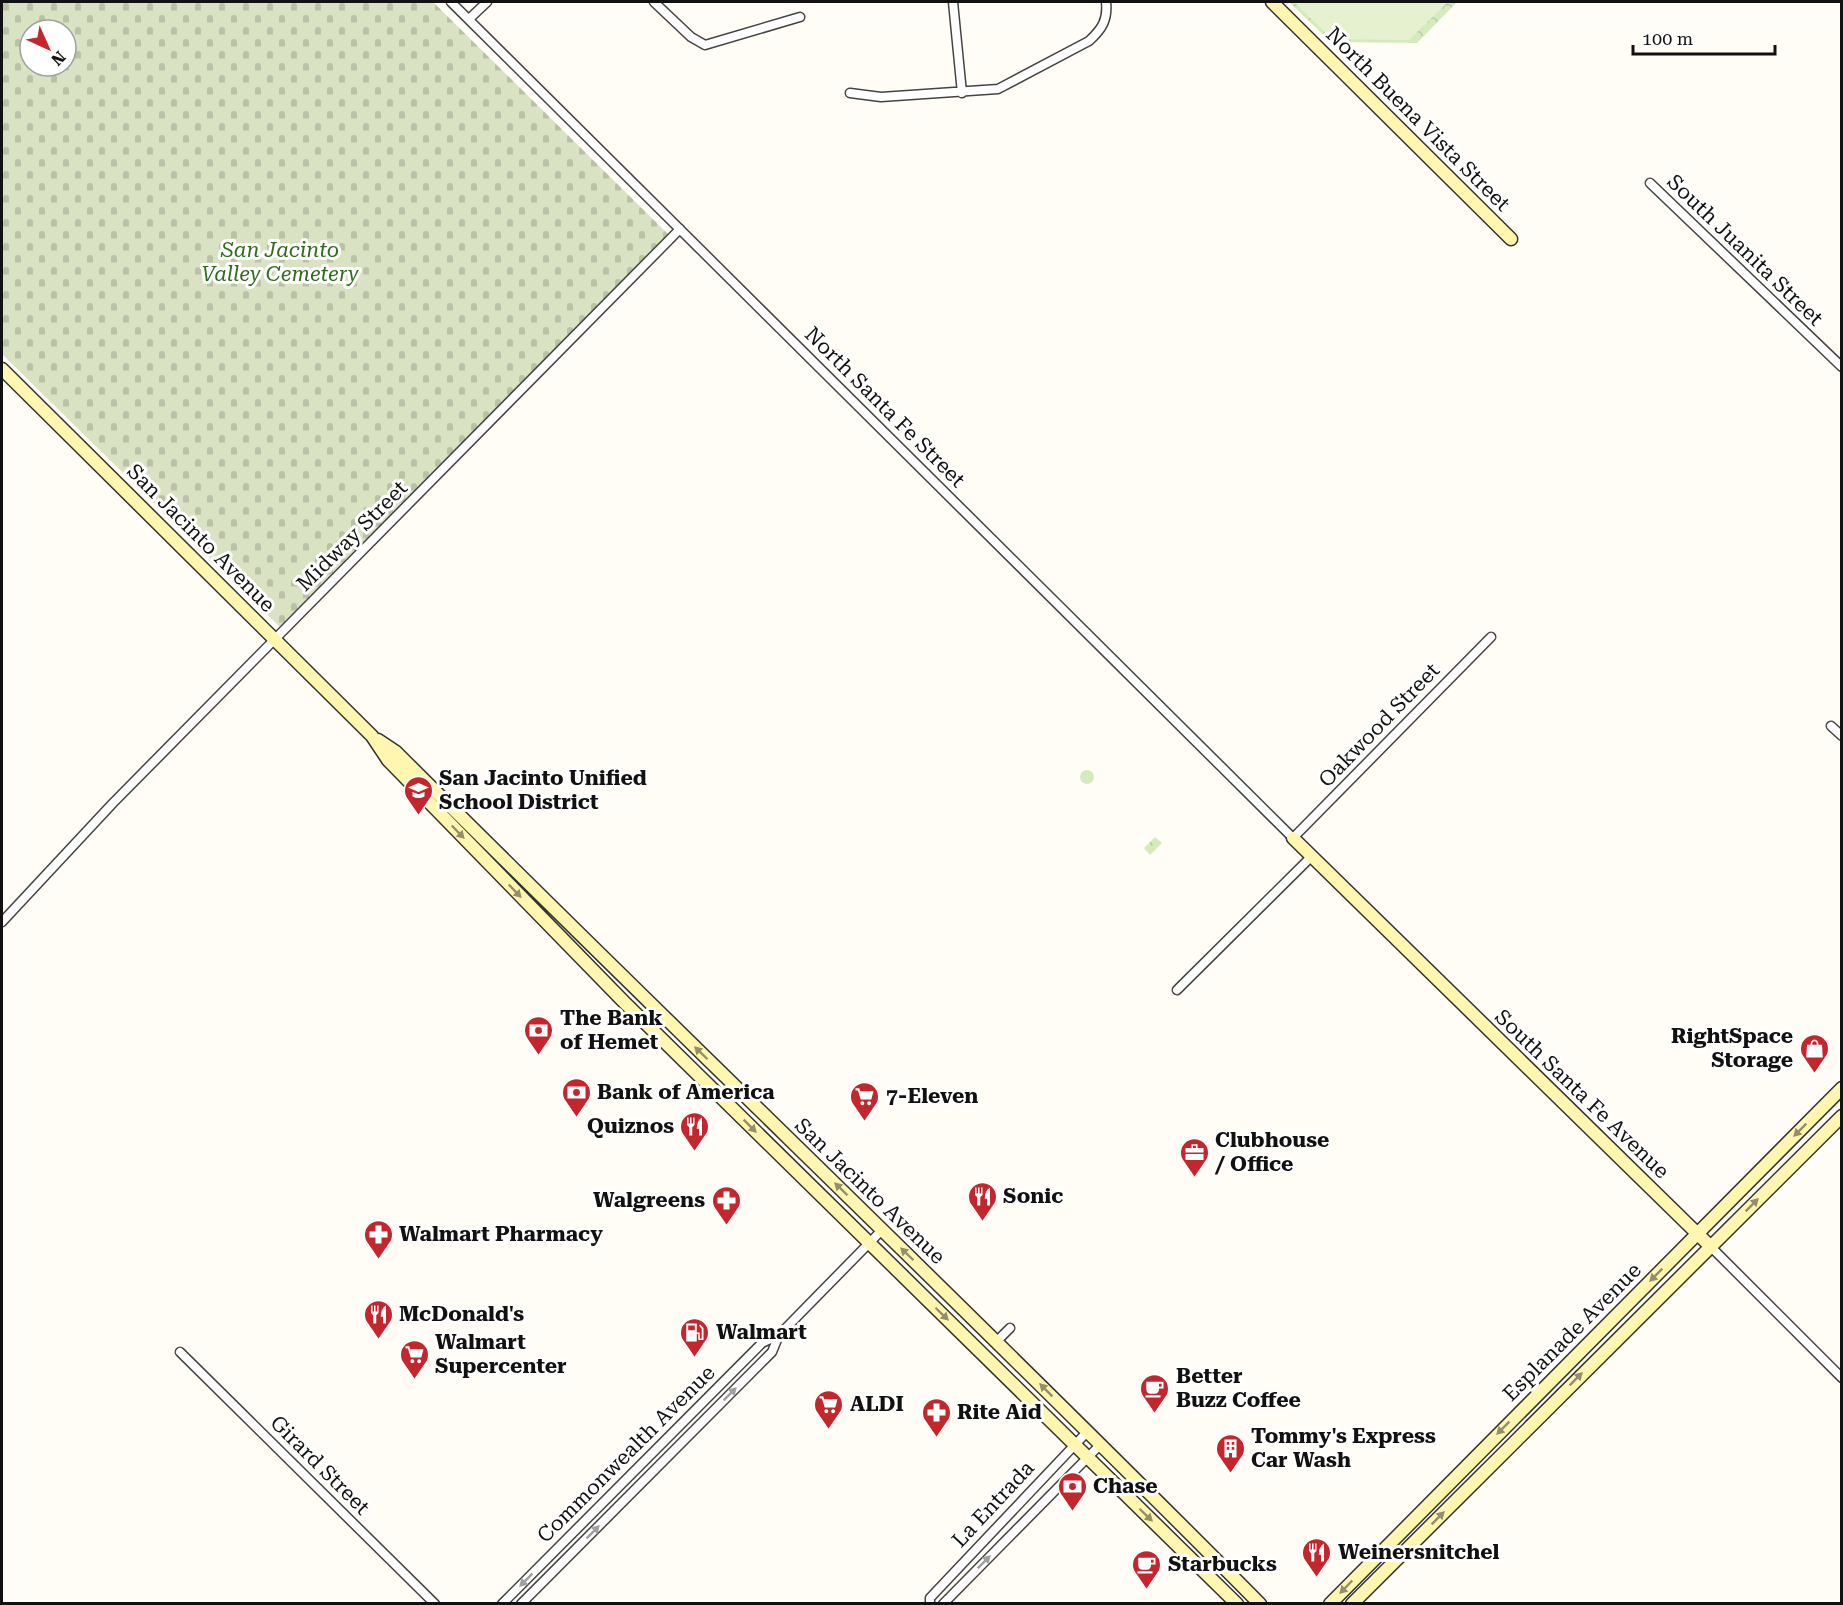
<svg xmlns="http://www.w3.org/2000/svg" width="1843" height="1605" font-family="'Roboto Serif',serif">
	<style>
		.cemetery { fill: url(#cemetery-stones); fill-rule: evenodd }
		.park { fill: url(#park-crowns) }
		.pitch { fill: #e6f2cf }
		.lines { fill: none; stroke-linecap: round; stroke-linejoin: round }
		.street-casing { stroke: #444; stroke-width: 11 }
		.secondary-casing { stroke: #333; stroke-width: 15 }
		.street { stroke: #fff; stroke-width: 8 }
		.secondary { stroke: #fff6b0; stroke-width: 12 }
		.oneway { fill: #948f68 }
		.oneway2 { fill: #a0a0a0 }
		.labels { text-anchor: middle; stroke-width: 6; stroke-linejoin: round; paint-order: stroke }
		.street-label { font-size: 21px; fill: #111; stroke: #fff }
		.park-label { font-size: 21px; font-style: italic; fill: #2f6b1f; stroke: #fff }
		.poi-label { font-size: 21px; font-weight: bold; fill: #111; stroke: #fff; text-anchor: start }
	</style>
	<defs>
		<pattern id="cemetery-stones" width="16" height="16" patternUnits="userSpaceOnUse" patternTransform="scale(1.5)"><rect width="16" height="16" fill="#d9e3c4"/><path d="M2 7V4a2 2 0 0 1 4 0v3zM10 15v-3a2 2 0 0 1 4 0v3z" fill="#b9c2a7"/></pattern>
		<pattern id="park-crowns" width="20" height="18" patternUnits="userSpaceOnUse" patternTransform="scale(1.5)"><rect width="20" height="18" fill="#d5ebbd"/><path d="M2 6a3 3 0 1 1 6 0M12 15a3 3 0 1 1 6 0" fill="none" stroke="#b6c8a1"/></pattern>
	</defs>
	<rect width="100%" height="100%" fill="#fffdf5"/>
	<path class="cemetery" d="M2 2H433L672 238 281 628 2 354ZM30 30H66V66H30Z"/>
	<path class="park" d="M1289 2H1457L1417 43 1331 42Z
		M1080 777a7 7 0 1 1 14 0a7 7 0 1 1-14 0Z
		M1155 837 1162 843 1150 855 1144 848Z"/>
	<path class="pitch" d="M1294 2H1448L1409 40 1332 39Z"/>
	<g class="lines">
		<defs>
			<path id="street" d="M451 2 1293 838 1491 637
				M654 2 691 37 705 45 800 17
				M953 2 962 93
				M469 19 487 2
				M850 93 881 97 998 89 1089 41C1102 29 1108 20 1106 2
				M1650 183 1842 367
				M1831 726 1842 736
				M2 922 113 803 680 229
				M1177 990 1312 856
				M1711 1247 1842 1378
				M997 1341 1010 1328
				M180 1352 435 1604
				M502 1604 762 1343 779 1335 882 1230
				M521 1604 772 1352 779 1335
				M930 1604V1598L1087 1432
				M943 1604 1100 1445"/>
			<path id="secondary" d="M1272 2 1511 239
				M2 369 372 736 388 760 625 1003 1237 1604
				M378 740 396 752C682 1038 975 1316 1260 1604
				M1293 838 1711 1247
				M1330 1604 1842 1088
				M1352 1604 1842 1116"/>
		</defs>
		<use href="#street" class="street-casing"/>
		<use href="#secondary" class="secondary-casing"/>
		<use href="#street" class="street"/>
		<use href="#secondary" class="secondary"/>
	</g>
	<defs><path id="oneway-solid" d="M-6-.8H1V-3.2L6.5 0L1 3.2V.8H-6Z" transform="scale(1.5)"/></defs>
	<g class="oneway">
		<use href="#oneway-solid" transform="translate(458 832) rotate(46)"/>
		<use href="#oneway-solid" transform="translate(515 891) rotate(46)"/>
		<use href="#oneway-solid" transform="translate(701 1053) rotate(-136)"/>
		<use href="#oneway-solid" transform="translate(750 1126) rotate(45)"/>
		<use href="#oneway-solid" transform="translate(1800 1130) rotate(135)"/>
		<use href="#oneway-solid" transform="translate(841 1189) rotate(-136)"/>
		<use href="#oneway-solid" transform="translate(1752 1205) rotate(-45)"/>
		<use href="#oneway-solid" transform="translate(907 1254) rotate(-136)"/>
		<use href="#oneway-solid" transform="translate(1656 1275) rotate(135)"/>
		<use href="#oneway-solid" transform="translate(942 1314) rotate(44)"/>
		<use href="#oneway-solid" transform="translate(1576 1379) rotate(-45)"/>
		<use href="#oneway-solid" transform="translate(1046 1390) rotate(-135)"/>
		<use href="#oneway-solid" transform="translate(1503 1428) rotate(135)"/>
		<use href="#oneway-solid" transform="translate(1146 1515) rotate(44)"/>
		<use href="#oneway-solid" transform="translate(1438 1518) rotate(-45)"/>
		<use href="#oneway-solid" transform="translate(1346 1587) rotate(134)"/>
	</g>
	<g class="oneway2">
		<use href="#oneway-solid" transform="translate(730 1394) rotate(-45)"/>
		<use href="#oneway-solid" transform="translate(593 1532) rotate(-45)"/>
		<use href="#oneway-solid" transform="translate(984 1562) rotate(-45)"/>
		<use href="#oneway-solid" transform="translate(526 1580) rotate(135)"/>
	</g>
	<defs>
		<symbol id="school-pin" viewBox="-11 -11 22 30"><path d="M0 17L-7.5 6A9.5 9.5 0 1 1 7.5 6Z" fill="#c4262e" stroke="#fff"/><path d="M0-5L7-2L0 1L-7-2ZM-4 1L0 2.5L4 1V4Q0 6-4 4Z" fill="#fff"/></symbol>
		<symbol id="bank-pin" viewBox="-11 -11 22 30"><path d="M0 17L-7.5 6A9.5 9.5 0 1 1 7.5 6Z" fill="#c4262e" stroke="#fff"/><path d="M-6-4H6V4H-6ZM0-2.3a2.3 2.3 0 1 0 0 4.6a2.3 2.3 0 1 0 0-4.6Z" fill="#fff"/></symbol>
		<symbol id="shop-pin" viewBox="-11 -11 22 30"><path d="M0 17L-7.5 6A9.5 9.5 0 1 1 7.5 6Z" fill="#c4262e" stroke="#fff"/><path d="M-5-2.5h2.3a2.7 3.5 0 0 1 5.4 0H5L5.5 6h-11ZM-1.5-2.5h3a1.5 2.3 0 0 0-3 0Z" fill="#fff"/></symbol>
		<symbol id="supermarket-pin" viewBox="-11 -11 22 30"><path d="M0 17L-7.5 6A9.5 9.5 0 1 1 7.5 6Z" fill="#c4262e" stroke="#fff"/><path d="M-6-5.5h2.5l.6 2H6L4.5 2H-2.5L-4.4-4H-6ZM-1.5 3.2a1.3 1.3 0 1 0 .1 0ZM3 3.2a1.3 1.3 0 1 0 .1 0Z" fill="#fff"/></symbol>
		<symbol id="restaurant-pin" viewBox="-11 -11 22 30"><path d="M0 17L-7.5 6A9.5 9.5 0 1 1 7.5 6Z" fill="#c4262e" stroke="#fff"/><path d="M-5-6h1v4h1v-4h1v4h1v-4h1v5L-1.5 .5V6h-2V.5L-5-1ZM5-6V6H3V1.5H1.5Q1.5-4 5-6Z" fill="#fff"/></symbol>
		<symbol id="office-pin" viewBox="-11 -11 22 30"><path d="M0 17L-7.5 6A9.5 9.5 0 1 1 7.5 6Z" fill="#c4262e" stroke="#fff"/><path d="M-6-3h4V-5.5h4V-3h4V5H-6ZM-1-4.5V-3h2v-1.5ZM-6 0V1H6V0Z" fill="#fff"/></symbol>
		<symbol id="pharmacy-pin" viewBox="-11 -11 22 30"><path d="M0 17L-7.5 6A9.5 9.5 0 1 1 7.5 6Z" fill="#c4262e" stroke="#fff"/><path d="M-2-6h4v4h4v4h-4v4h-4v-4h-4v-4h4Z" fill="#fff"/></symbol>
		<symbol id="fuel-pin" viewBox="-11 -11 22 30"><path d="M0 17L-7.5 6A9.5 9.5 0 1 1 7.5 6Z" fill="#c4262e" stroke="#fff"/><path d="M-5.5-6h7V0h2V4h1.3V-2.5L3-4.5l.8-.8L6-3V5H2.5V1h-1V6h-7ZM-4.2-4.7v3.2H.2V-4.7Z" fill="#fff"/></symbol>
		<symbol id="cafe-pin" viewBox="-11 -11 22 30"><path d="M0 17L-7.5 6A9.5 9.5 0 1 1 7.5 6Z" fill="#c4262e" stroke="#fff"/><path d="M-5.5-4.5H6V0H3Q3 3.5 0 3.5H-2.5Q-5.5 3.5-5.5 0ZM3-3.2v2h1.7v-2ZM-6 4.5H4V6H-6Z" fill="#fff"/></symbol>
		<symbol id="building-pin" viewBox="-11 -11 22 30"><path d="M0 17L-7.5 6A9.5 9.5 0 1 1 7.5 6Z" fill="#c4262e" stroke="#fff"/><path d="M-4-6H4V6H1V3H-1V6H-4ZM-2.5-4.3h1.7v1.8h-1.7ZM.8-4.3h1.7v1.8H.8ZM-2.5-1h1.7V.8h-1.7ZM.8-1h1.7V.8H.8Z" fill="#fff"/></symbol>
	</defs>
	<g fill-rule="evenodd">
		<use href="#school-pin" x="402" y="774" width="33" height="45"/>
		<use href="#bank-pin" x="522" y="1014" width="33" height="45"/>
		<use href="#shop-pin" x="1798" y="1032" width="33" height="45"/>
		<use href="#bank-pin" x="560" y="1076" width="33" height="45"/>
		<use href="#supermarket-pin" x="848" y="1080" width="33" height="45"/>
		<use href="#restaurant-pin" x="678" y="1110" width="33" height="45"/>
		<use href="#office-pin" x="1178" y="1136" width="33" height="45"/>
		<use href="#restaurant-pin" x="966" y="1180" width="33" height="45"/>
		<use href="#pharmacy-pin" x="710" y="1184" width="33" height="45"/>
		<use href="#pharmacy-pin" x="362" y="1218" width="33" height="45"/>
		<use href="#restaurant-pin" x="362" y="1298" width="33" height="45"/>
		<use href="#fuel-pin" x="678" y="1316" width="33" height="45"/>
		<use href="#supermarket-pin" x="398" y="1338" width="33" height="45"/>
		<use href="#cafe-pin" x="1138" y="1372" width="33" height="45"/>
		<use href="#supermarket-pin" x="812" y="1388" width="33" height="45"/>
		<use href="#pharmacy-pin" x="920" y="1396" width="33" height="45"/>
		<use href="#building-pin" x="1214" y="1432" width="33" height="45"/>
		<use href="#bank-pin" x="1056" y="1470" width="33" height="45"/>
		<use href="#restaurant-pin" x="1300" y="1536" width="33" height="45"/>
		<use href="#cafe-pin" x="1130" y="1548" width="33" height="45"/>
	</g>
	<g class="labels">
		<g class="street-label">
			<text transform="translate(1418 119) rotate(45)" y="7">North Buena Vista Street</text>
			<text transform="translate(1745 250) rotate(44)" y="7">South Juanita Street</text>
			<text transform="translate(885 407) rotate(45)" y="7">North Santa Fe Street</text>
			<text transform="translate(352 536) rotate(-45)" y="7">Midway Street</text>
			<text transform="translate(201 538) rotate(45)" y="7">San Jacinto Avenue</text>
			<text transform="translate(1379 725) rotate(-46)" y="7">Oakwood Street</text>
			<text transform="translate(1582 1094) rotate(44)" y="7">South Santa Fe Avenue</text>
			<text transform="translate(870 1191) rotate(44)" y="7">San Jacinto Avenue</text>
			<text transform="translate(1572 1332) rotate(-45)" y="7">Esplanade Avenue</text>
			<text transform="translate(626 1454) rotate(-45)" y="7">Commonwealth Avenue</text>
			<text transform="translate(320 1465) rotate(45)" y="7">Girard Street</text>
			<text transform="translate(993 1504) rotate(-47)" y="7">La Entrada</text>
		</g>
		<g class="park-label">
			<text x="280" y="257">San Jacinto<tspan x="280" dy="24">Valley Cemetery</tspan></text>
		</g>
		<g class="poi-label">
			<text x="439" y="785">San Jacinto Unified<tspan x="439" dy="24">School District</tspan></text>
			<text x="560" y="1025">The Bank<tspan x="560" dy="24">of Hemet</tspan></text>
			<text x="1793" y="1043" text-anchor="end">RightSpace<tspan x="1793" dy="24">Storage</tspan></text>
			<text x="597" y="1099">Bank of America</text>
			<text x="886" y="1103">7-Eleven</text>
			<text x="674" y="1133" text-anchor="end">Quiznos</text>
			<text x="1215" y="1147">Clubhouse<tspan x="1215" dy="24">/ Office</tspan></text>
			<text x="1003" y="1203">Sonic</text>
			<text x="705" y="1207" text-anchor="end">Walgreens</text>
			<text x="399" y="1241">Walmart Pharmacy</text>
			<text x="399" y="1321">McDonald's</text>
			<text x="716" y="1339">Walmart</text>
			<text x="435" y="1349">Walmart<tspan x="435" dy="24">Supercenter</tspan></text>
			<text x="1176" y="1383">Better<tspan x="1176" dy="24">Buzz Coffee</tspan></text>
			<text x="850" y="1411">ALDI</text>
			<text x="957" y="1419">Rite Aid</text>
			<text x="1251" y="1443">Tommy's Express<tspan x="1251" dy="24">Car Wash</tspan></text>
			<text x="1093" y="1493">Chase</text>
			<text x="1338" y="1559">Weinersnitchel</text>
			<text x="1168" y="1571">Starbucks</text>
		</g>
	</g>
	<rect width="1843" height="1605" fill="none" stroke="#111111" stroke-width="6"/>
	<g transform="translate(48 48) rotate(135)"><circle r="28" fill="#ffffff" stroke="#a0a0a0" stroke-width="1.5"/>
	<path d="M0-4.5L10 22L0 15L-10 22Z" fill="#c4262e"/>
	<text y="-9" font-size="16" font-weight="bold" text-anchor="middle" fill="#111111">N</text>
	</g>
	<path d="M1633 45v9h142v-9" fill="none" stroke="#111111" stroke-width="3"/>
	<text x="1642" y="45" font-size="18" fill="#111111" stroke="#ffffff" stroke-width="4.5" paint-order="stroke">100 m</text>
</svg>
